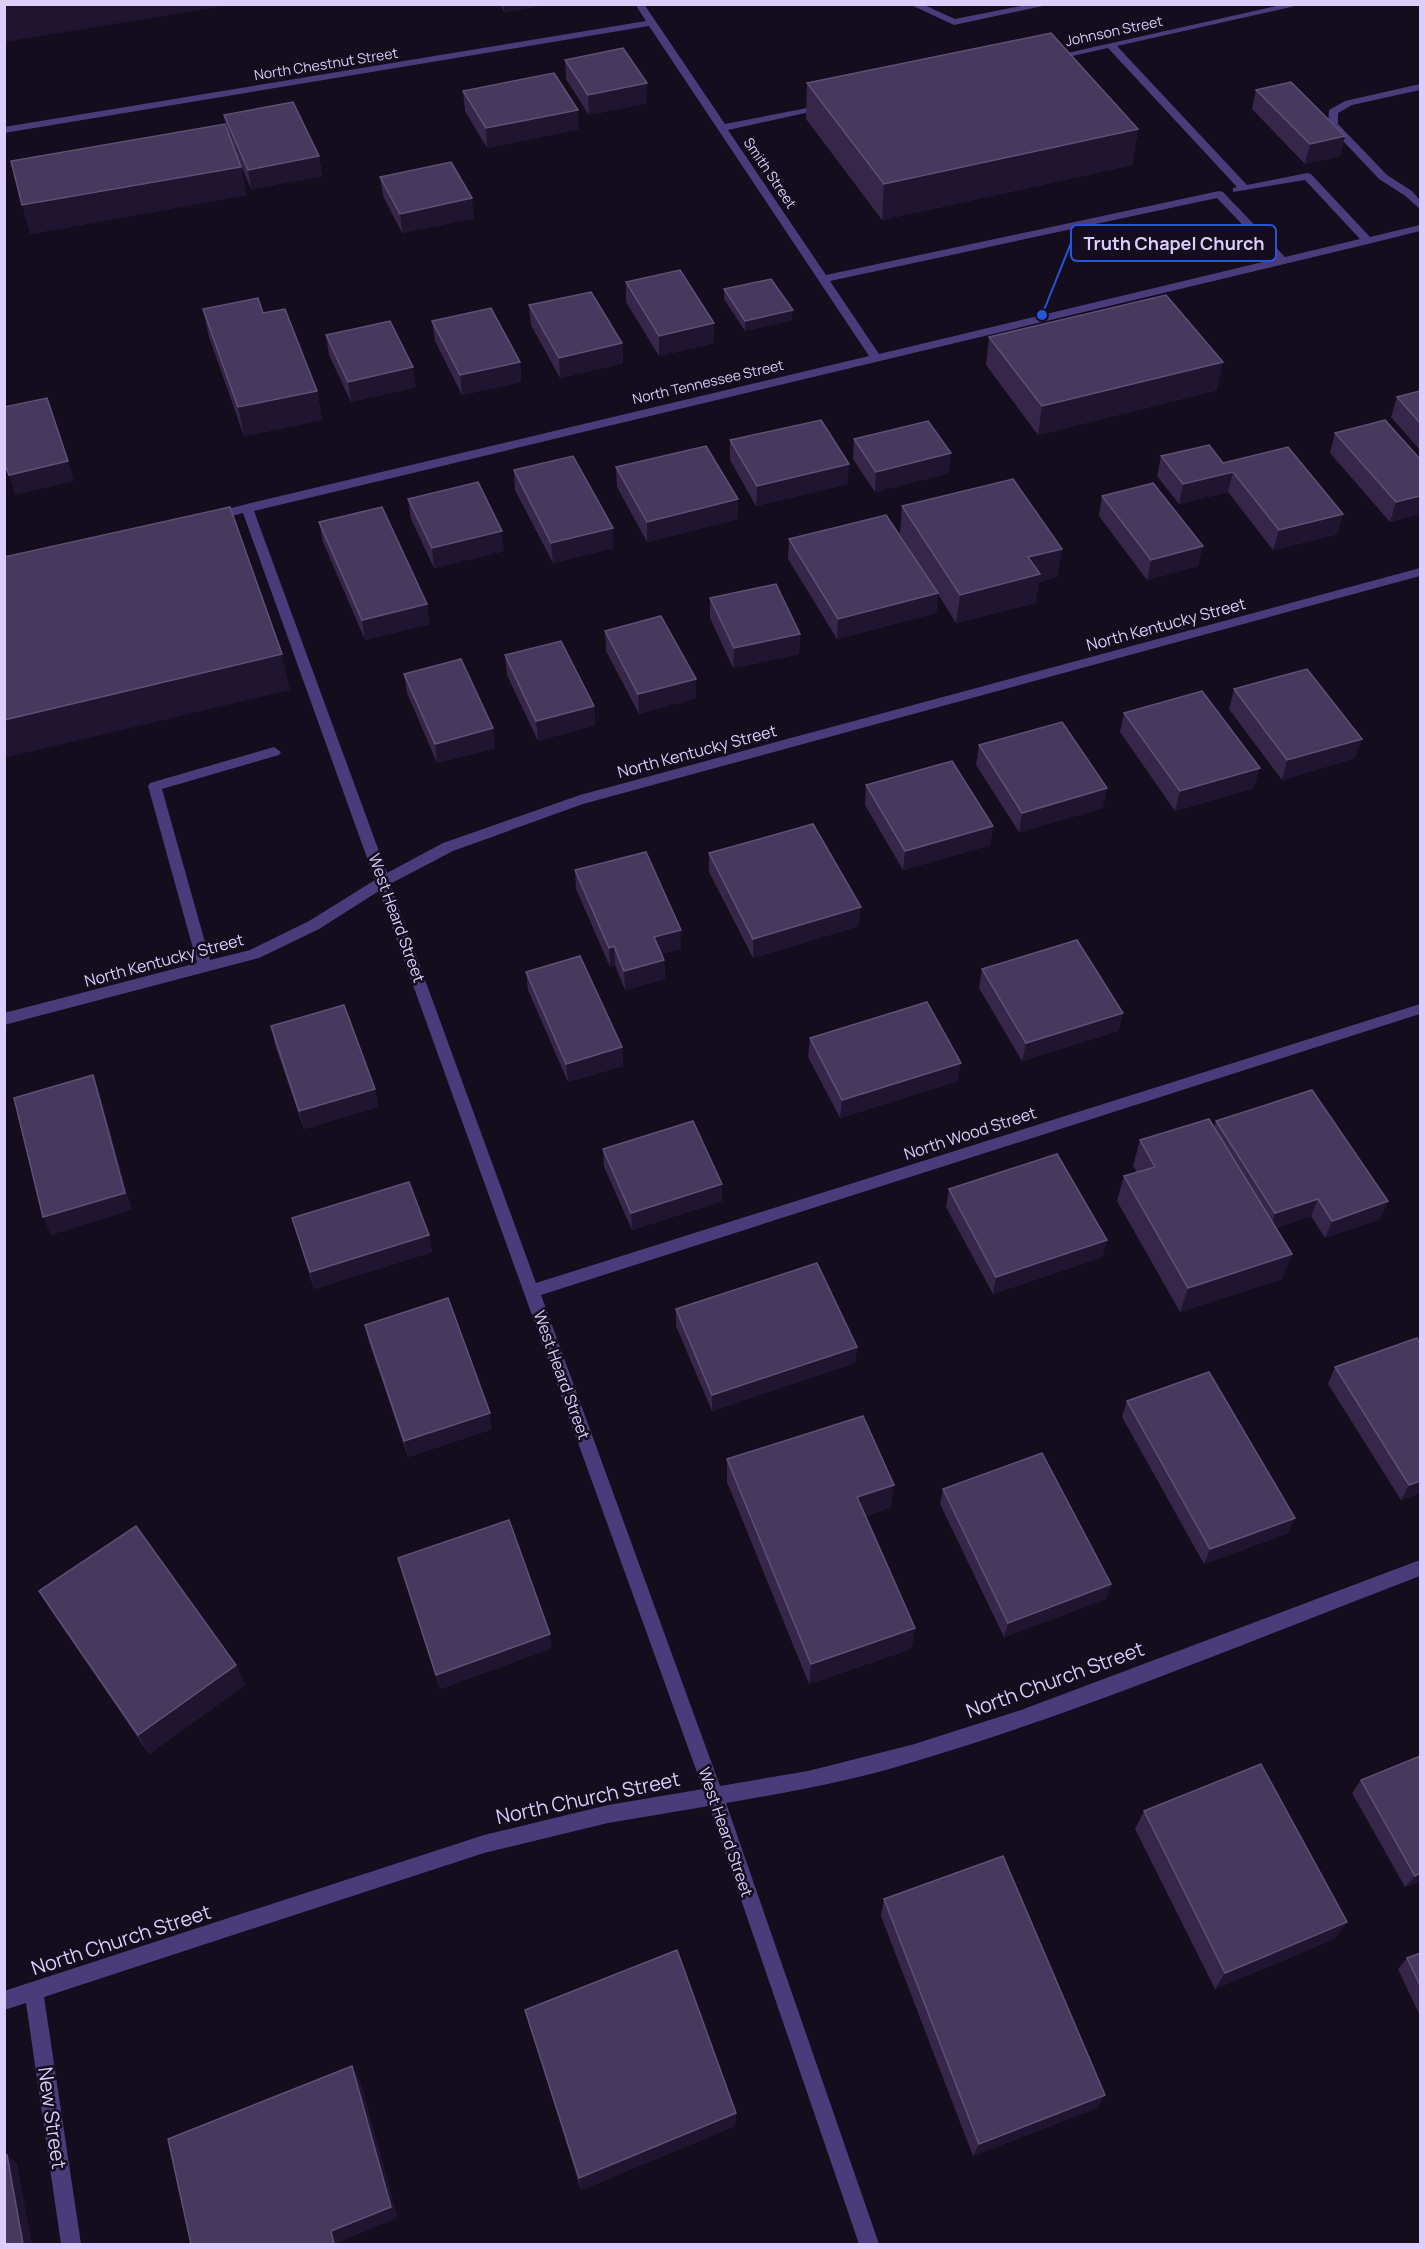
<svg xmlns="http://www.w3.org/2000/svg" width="1425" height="2249" font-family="Manrope,sans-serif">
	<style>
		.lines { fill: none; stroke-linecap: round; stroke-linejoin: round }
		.minor { fill: #4a3b7a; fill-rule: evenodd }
		.wall { fill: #36274a }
		.shaded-wall { fill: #201531 }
		.building { fill: #47395d; stroke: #5f5076; stroke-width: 1.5 }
		.labels { text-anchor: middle; stroke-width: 5; stroke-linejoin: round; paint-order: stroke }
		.far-street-label { font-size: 14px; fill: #dccdfc; stroke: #130d1e }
		.street-label { font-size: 16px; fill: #dccdfc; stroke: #130d1e }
		.near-street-label { font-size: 20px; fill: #dccdfc; stroke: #130d1e }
		.leader { fill: none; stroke: #2754da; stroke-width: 2 }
		.callout-dot { fill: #2754da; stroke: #130d1e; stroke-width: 2 }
		.callout { fill: #130d1e; stroke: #2754da; stroke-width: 2 }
		.callout-label { font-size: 18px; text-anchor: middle; font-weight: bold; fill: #dccdfc }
	</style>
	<rect width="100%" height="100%" fill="#130d1e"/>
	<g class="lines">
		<path class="minor" d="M635 4H644L725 124 828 104V108L728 130 826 275 1219 191 1223 192 1285 257 1360 239 1305 180 1233 192V188L1237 187 1108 48 1050 61 1045 58 1285 4H1304L1117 46 1247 185 1307 173 1311 174 1370 237 1420 225V231L1368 244 254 511 387 873 443 843 580 795 1420 568V576L583 804 453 851 390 884 536 1283 1420 1004V1014L541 1295 720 1786 808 1771 911 1745 1021 1710 1420 1560V1576C1252 1640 1085 1711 913 1762 852 1781 789 1792 726 1803L879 2244H859L709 1806 608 1823 484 1853 44 1997 81 2244H61L26 2003 4 2010V1991L484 1835 608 1805 703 1789 379 891 319 929 259 958 4 1025V1013L197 963 148 786 150 783 274 747 281 752 279 755 162 789 210 960 250 950 309 921 375 880 243 513 212 521 206 517 208 514 247 504 869 356 649 26 4 133V127L646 21ZM1217 198 1275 259 879 354 830 281Z
			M909 4H922L955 19 1031 4H1052L954 25Z
			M1420 84V90L1352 105 1338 113V124L1387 175 1412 191 1420 200V209L1404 195 1379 179 1328 125 1329 110 1345 101Z"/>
	</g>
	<path class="wall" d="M500 4H550L504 12Z
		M565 60 647 103 589 115 566 79Z
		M807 83 1138 129 1132 165 882 220 806 119Z
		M1256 90 1345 136 1340 156 1305 164 1252 109Z
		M463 91 579 129 487 148 465 111Z
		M224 115 319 156 322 176 251 189 231 141 241 167 246 195 30 234 228 132Z
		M380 177 474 218 402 233 383 196Z
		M626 282 714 343 659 356 626 302Z
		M724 289 792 320 745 331 724 299Z
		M529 305 622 343 623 363 560 378 531 325Z
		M203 309 263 313 317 391 322 420 244 436 209 337Z
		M432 321 520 362 521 382 462 395 435 341Z
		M326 335 416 387 351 402 329 355Z
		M989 337 1217 390 1038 435 986 365Z
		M1420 391V450L1391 417 1397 397Z
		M1335 433 1420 459V514L1390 522 1330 453Z
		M854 439 949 473 875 492 853 459Z
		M730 440 848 484 756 506 730 460Z
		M1161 456 1223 463 1343 514 1337 534 1273 550 1228 492 1179 504 1157 476Z
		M616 467 738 519 647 542 617 487Z
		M514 470 613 528V548L553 563 515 490Z
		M1102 496 1198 566 1147 580 1099 516Z
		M408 499 504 551 434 568 411 519Z
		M902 506 1062 549 1057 577 1039 582 1035 603 956 623 938 594 936 613 837 639 788 559 789 539 921 567 900 534Z
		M319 522 427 604 429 624 365 640 323 542Z
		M710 598 800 634 799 654 733 668 710 618Z
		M605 631 696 679V698L639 714 606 651Z
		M505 655 594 706 595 725 538 741 507 675Z
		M404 674 495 748 437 763 407 693Z
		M1234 689 1355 758 1282 780 1229 709Z
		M1124 713 1254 788 1175 811 1120 732Z
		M979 745 1103 808 1019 832 976 765Z
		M866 785 993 826 990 845 903 870 865 805Z
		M709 853 859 926 753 958 709 872Z
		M575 870 681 949 661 954 664 960 665 979 625 990 615 965 610 967 576 889Z
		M982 969 1123 1013 1118 1031 1022 1061 979 988Z
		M526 972 622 1047 623 1066 568 1082 528 990Z
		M271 1026 375 1089 378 1107 304 1129 275 1045Z
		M810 1038 958 1081 840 1118 808 1057Z
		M1216 1121 1388 1201 1380 1219 1325 1238 1311 1216 1276 1228 1282 1279 1180 1312 1117 1201 1124 1176 1137 1172 1133 1166 1140 1140 1214 1127Z
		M603 1149 722 1184V1201L632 1230 604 1167Z
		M949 1189 1107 1240 1102 1257 993 1294 946 1207Z
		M292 1218 429 1235 432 1252 314 1289Z
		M676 1309 857 1347 855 1363 712 1411 676 1326Z
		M365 1325 492 1429 408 1457 369 1342Z
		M1420 1344V1493L1401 1500 1328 1384 1335 1367Z
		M1127 1401 1288 1533 1204 1564 1122 1417Z
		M727 1459 891 1507 866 1516 915 1628 911 1649 809 1684 727 1482Z
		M943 1489 1111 1584 1106 1599 1004 1637 940 1504Z
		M398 1558 552 1648 440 1689Z
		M39 1591 236 1665 245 1685 149 1754 52 1612Z
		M1361 1780 1420 1881 1405 1887 1352 1793Z
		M1144 1811 1347 1922 1334 1939 1215 1989 1135 1829Z
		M884 1899 1105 2095 1097 2108 973 2156 881 1916Z
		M1420 1953V2016L1398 1969 1407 1958Z
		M525 2010 736 2113 735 2126 581 2190Z"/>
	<path class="shaded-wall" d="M12 4H236L4 42V6Z
		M503 4H550L504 12Z
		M647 83V103L589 115 588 95Z
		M578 110 579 129 487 148 486 128Z
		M1138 129 1132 165 882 220 884 184Z
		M1345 136 1340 156 1305 164 1310 144Z
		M319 156 322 176 251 189 248 170Z
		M241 167 246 195 30 234 22 205Z
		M472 198 474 218 402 233 400 214Z
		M793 310 792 320 745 331V321Z
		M714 323V343L659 356V336Z
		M622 343 623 363 560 378 559 358Z
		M520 362 521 382 462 395 460 375Z
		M1223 362 1217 390 1038 435 1042 406Z
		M413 367 416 387 351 402 348 382Z
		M317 391 322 420 244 436 238 407Z
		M951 453 949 473 875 492 876 472Z
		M68 461 74 481 15 495 9 475Z
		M849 464 848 484 756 506 757 486Z
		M1233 472 1228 492 1179 504 1183 484Z
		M1420 496V514L1390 522 1396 502Z
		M738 499V519L647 542V522Z
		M1343 514 1337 534 1273 550 1279 530Z
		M613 528V548L553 563 551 543Z
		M502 531 504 551 434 568 432 548Z
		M1203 546 1198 566 1147 580 1151 560Z
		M1062 549 1057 577 1039 582 1035 603 956 623 960 595 1028 557Z
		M938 593 936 613 837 639 838 619Z
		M427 604 429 624 365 640 362 620Z
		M800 634 799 654 733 668 734 648Z
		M282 654 290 690 4 758V720Z
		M696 679V698L639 714 638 694Z
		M594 706 595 725 538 741 536 721Z
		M493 728 495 748 437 763 435 744Z
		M1362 739 1355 758 1282 780 1287 760Z
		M1260 768 1254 788 1175 811 1180 791Z
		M1107 788 1103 808 1019 832 1022 813Z
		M993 826 990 845 903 870 905 851Z
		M861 907 859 926 753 958V939Z
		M681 930V949L654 956V937Z
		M614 946 615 965 610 967 609 948Z
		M664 960 665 979 625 990 624 971Z
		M1123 1013 1118 1031 1022 1061 1026 1043Z
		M622 1047 623 1066 568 1082 566 1064Z
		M961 1063 958 1081 840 1118 842 1100Z
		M93 1075 100 1094 132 1210 51 1235 43 1217Z
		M375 1089 378 1107 304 1129 299 1111Z
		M722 1184V1201L632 1230 631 1213Z
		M1318 1199 1311 1216 1269 1231 1275 1213Z
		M1388 1201 1380 1219 1325 1238 1332 1221Z
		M429 1235 432 1252 314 1289 310 1272Z
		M1107 1240 1102 1257 993 1294 996 1277Z
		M1292 1254 1282 1279 1180 1312 1188 1288Z
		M857 1347 855 1363 712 1411V1395Z
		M490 1413 492 1429 408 1457 404 1441Z
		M1420 1481V1493L1401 1500 1409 1485Z
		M894 1485 891 1507 855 1519 857 1497Z
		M1295 1518 1288 1533 1204 1564 1210 1549Z
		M1111 1584 1106 1599 1004 1637 1008 1623Z
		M915 1628 911 1649 809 1684 811 1664Z
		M550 1634 552 1648 440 1689 436 1675Z
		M236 1665 245 1685 149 1754 138 1735Z
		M1420 1873V1881L1405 1887 1415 1876Z
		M1347 1922 1334 1939 1215 1989 1225 1973Z
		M352 2066 360 2080 398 2218 339 2242 340 2244H334L331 2231Z
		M1105 2095 1097 2108 973 2156 979 2144Z
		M736 2113 735 2126 581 2190 579 2178Z
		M7 2155 17 2163 32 2244H23Z"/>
	<path class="building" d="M1051 33 1138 129 884 184 807 83Z
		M623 48 647 83 588 95 565 60Z
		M554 73 578 110 486 128 463 91Z
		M1291 82 1345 136 1310 144 1256 90Z
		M293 102 319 156 248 170 224 115Z
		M225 124 241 167 22 205 11 161Z
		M451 162 472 198 400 214 380 177Z
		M680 270 714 323 659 336 626 282Z
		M771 279 793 310 745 321 724 289Z
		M591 292 622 343 559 358 529 305Z
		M1166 295 1223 362 1042 406 989 337Z
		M258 298 263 313 285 309 317 391 238 407 203 309Z
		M491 308 520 362 460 375 432 321Z
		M390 321 413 367 348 382 326 335Z
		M1420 391V423L1397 397Z
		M47 398 68 461 9 475 4 462V407Z
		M821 420 849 464 757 486 730 440Z
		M1385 420 1420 459V496L1396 502 1335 433Z
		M928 421 951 453 876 472 854 439Z
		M1209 445 1223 463 1288 447 1343 514 1279 530 1233 472 1183 484 1161 456Z
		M706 446 738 499 647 522 616 467Z
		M573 456 613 528 551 543 514 470Z
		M1013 479 1062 549 1028 557 1040 574 960 595 902 506Z
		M478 482 502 531 432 548 408 499Z
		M1153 483 1203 546 1151 560 1102 496Z
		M230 507 282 654 4 720V557Z
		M382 507 427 604 362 620 319 522Z
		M886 515 938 593 838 619 789 539Z
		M776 584 800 634 734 648 710 598Z
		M661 616 696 679 638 694 605 631Z
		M561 641 594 706 536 721 505 655Z
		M461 659 493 728 435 744 404 674Z
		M1307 669 1362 739 1287 760 1234 689Z
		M1202 691 1260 768 1180 791 1124 713Z
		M1062 722 1107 788 1022 813 979 745Z
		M952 761 993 826 905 851 866 785Z
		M813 824 861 907 753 939 709 853Z
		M646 852 681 930 654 937 664 960 624 971 614 946 609 948 575 870Z
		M1077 940 1123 1013 1026 1043 982 969Z
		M580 956 622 1047 566 1064 526 972Z
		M927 1002 961 1063 842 1100 810 1038Z
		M344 1005 375 1089 299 1111 271 1026Z
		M93 1075 125 1193 43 1217 14 1098Z
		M1312 1090 1388 1201 1332 1221 1318 1199 1275 1213 1216 1121Z
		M1209 1119 1292 1254 1188 1288 1124 1176 1155 1167 1140 1140Z
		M693 1121 722 1184 631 1213 603 1149Z
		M1057 1154 1107 1240 996 1277 949 1189Z
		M409 1182 429 1235 310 1272 292 1218Z
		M817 1263 857 1347 712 1395 676 1309Z
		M448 1298 490 1413 404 1441 365 1325Z
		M1417 1338 1420 1344V1481L1409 1485 1335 1367Z
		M1209 1372 1295 1518 1210 1549 1127 1401Z
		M863 1416 894 1485 857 1497 915 1628 811 1664 727 1459Z
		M1042 1453 1111 1584 1008 1623 943 1489Z
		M509 1520 550 1634 436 1675 398 1558Z
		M136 1526 236 1665 138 1735 39 1591Z
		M1420 1756V1873L1415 1876 1361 1780Z
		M1261 1764 1347 1922 1225 1973 1144 1811Z
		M1003 1856 1105 2095 979 2144 884 1899Z
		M677 1950 736 2113 579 2178 525 2010Z
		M1420 1953V1985L1407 1958Z
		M352 2066 391 2207 331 2231 334 2244H191L168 2139Z
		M7 2155 23 2244H4V2156Z"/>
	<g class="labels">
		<g class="far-street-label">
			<text transform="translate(1114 31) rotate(-12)" y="5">Johnson Street</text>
			<text transform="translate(326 64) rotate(-9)" y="5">North Chestnut Street</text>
			<text transform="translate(770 173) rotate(56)" y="5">Smith Street</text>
			<text transform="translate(708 382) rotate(-13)" y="5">North Tennessee Street</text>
		</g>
		<g class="street-label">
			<text transform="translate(1166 624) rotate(-15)" y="6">North Kentucky Street</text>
			<text transform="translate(697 751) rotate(-15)" y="6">North Kentucky Street</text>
			<text transform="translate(397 918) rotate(70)" y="6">West Heard Street</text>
			<text transform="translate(164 960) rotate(-15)" y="6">North Kentucky Street</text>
			<text transform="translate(970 1133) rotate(-18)" y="6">North Wood Street</text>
			<text transform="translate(562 1375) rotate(70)" y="6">West Heard Street</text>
			<text transform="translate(726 1832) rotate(71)" y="6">West Heard Street</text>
		</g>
		<g class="near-street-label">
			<text transform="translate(1055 1680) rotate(-20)" y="7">North Church Street</text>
			<text transform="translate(588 1798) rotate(-12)" y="7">North Church Street</text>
			<text transform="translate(121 1940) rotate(-18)" y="7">North Church Street</text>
			<text transform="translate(52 2118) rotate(82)" y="7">New Street</text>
		</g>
	</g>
	<path class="leader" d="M1042 315L1071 243"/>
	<circle class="callout-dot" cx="1042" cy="315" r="6"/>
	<rect class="callout" x="1071" y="225" width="205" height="36" rx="6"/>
	<g class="callout-label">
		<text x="1174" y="250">Truth Chapel Church</text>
	</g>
	<rect width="1425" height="2249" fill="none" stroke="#dccdfc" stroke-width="12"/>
</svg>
